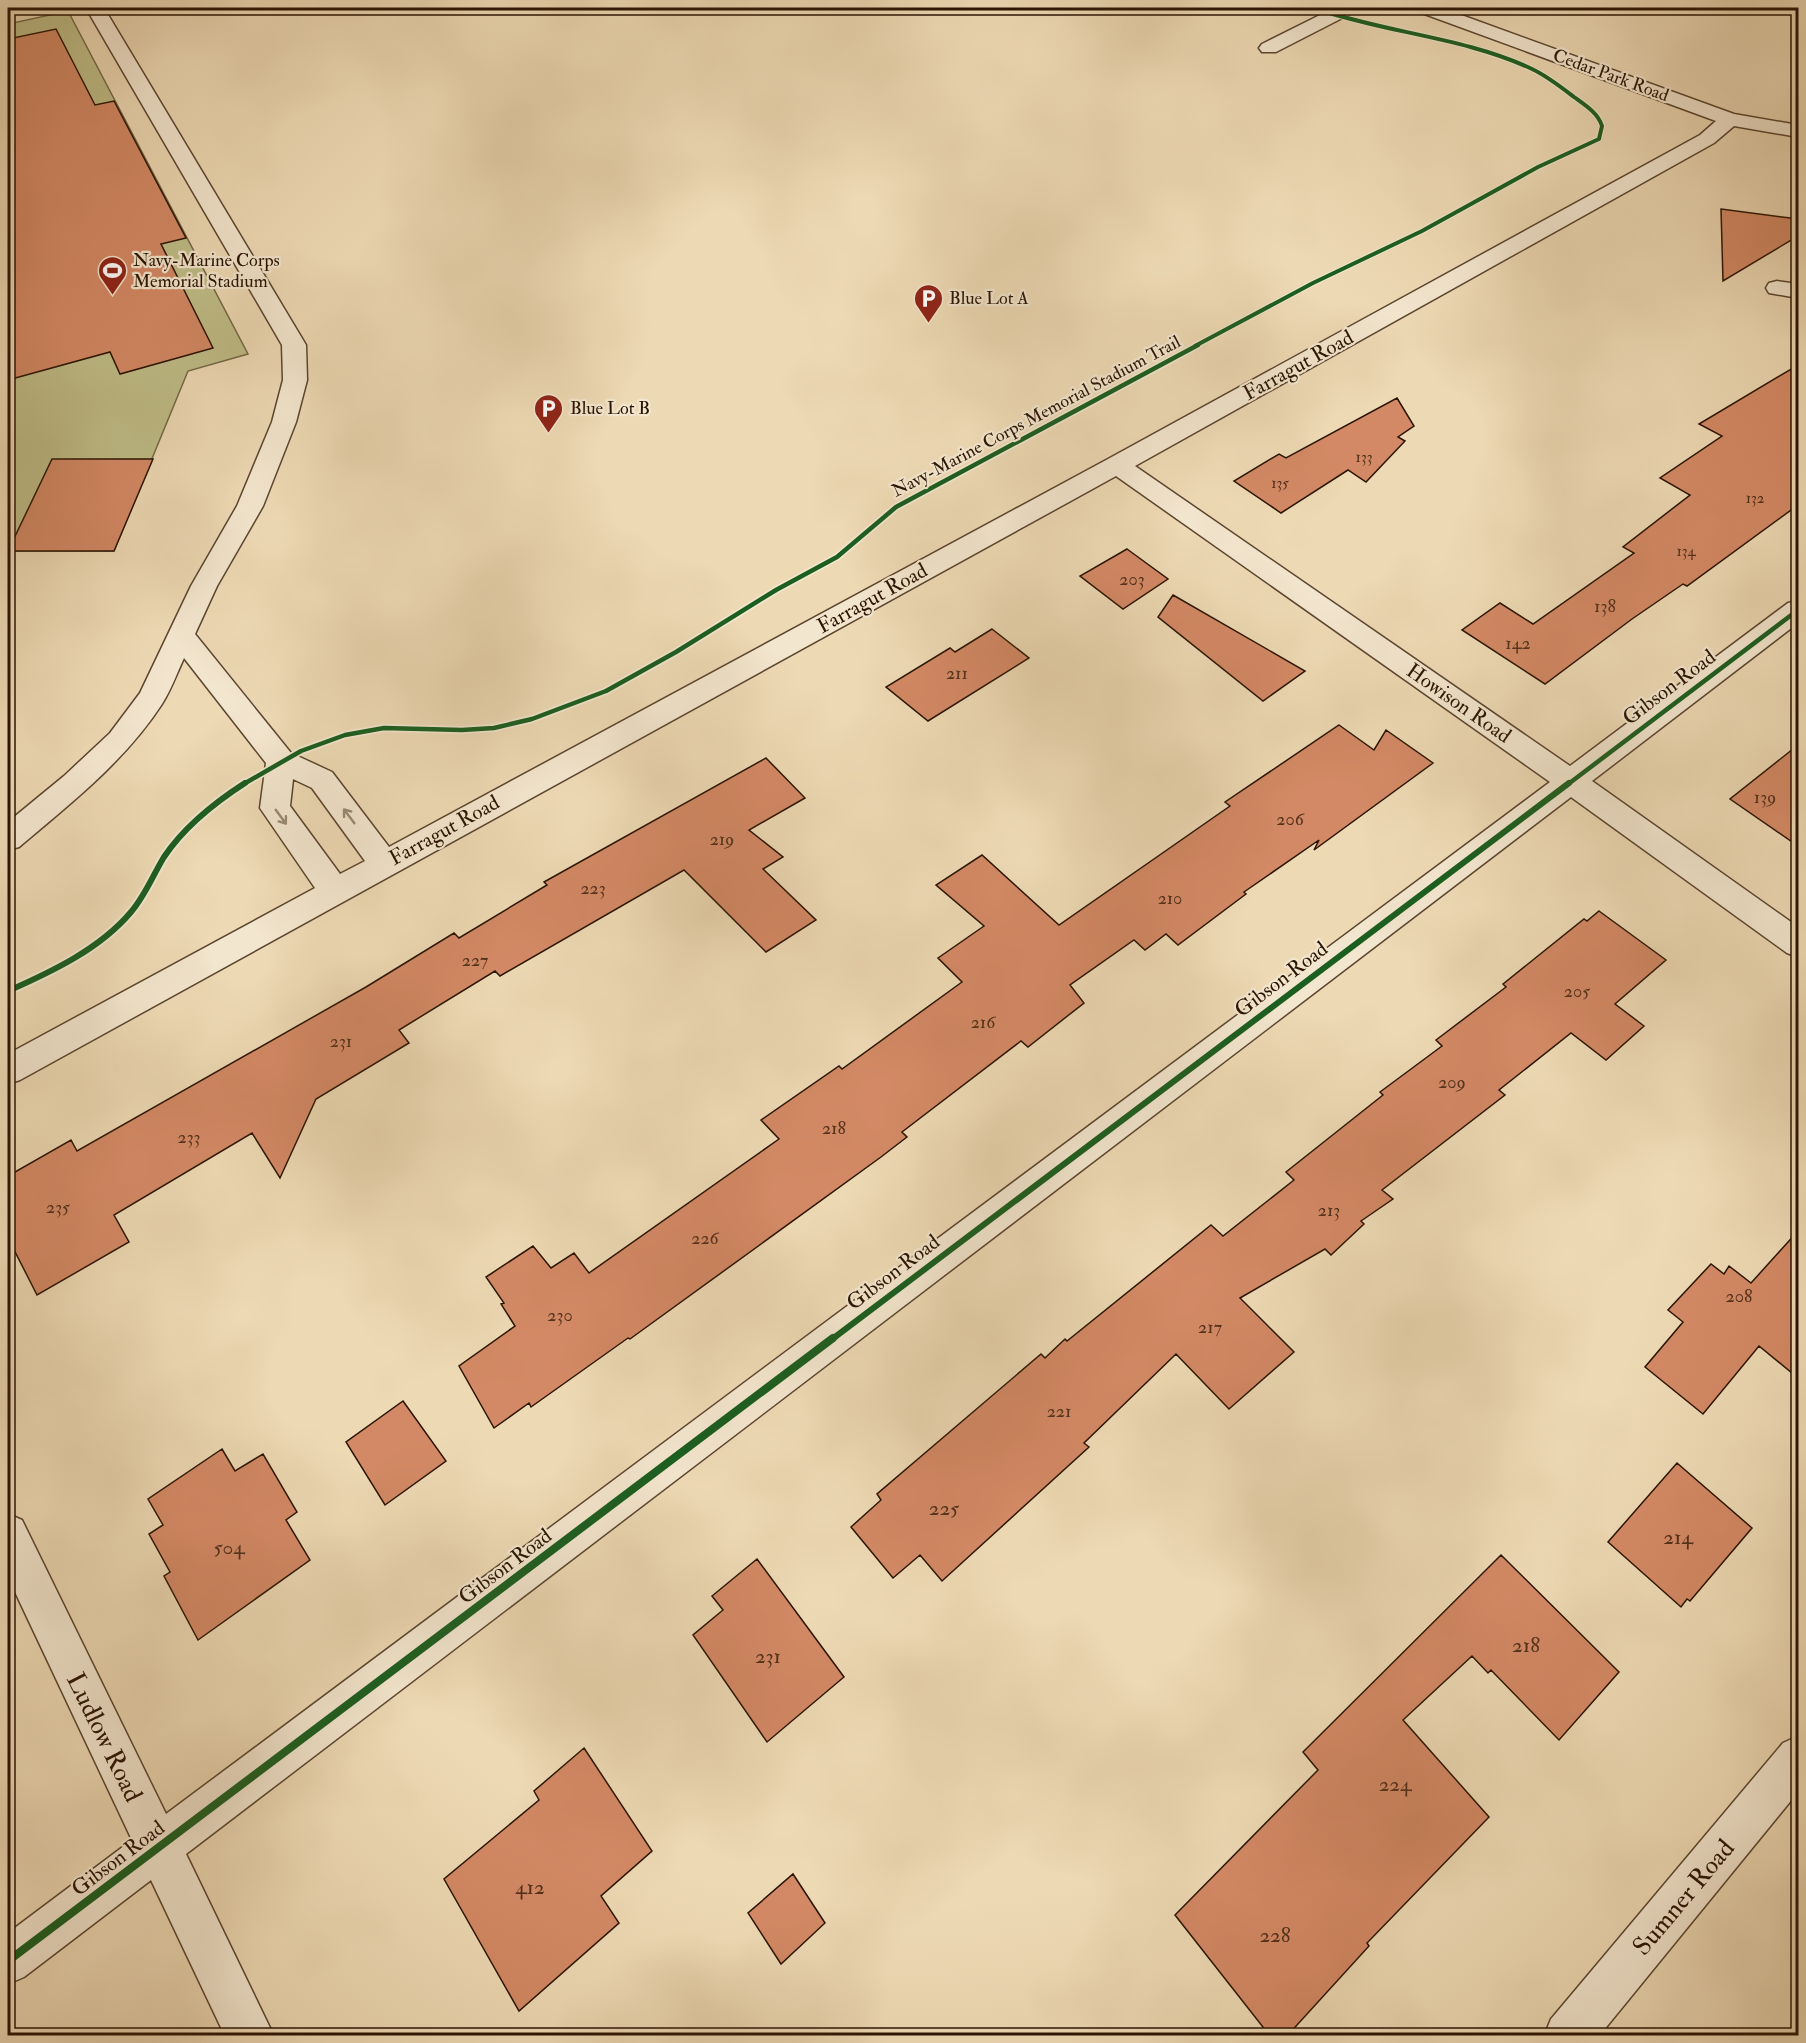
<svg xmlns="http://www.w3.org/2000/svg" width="1806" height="2043" font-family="'IM FELL Double Pica',serif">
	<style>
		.green { fill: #bfbd88; stroke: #746846; stroke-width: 1.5 }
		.building { fill: #d38965; stroke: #2a1403; stroke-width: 1.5 }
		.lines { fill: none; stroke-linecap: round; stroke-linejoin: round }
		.minor-casing { stroke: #5b452f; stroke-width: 3 }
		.minor { fill: #f3e6ce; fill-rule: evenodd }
		.cycleway-far3-casing { stroke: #f3e6ce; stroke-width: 6 }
		.cycleway-far2-casing { stroke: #f3e6ce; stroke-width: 8 }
		.cycleway-far1-casing { stroke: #f3e6ce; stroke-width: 10 }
		.cycleway-casing { stroke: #f3e6ce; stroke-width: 11 }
		.cycleway-far3 { stroke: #1b5e20; stroke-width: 4 }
		.cycleway-far2 { stroke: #1b5e20; stroke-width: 4.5 }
		.cycleway-far1 { stroke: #1b5e20; stroke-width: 6 }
		.cycleway { stroke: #1b5e20; stroke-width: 8 }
		.oneway { stroke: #998873 }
		.labels { text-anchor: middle; stroke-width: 4.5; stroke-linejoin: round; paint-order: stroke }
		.far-number-label { font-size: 15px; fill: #54311c }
		.far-street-label { font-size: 18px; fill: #2a1403; stroke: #f3e6ce }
		.far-poi-label { font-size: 18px; fill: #2a1403; stroke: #f3e6ce; text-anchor: start }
		.number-label { font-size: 18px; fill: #54311c }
		.street-label { font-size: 21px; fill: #2a1403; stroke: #f3e6ce }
		.near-number-label { font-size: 21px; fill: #54311c }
		.near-street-label { font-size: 26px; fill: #2a1403; stroke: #f3e6ce }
	</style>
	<rect width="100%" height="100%" fill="#edd9b4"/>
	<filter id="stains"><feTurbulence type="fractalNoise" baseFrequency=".00333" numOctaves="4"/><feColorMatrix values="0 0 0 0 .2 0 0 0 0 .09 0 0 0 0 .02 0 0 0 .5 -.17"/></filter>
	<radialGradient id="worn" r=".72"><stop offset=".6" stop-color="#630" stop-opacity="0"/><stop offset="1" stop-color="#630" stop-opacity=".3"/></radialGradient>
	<path class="green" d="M68 11 248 354 188 371 114 551H8V24Z"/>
	<path class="building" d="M56 29 95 105 114 101 186 238 161 244 213 348 120 374 110 352 8 380V39Z
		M1721 209 1798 219V236L1723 281Z
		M1798 365V505L1687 586 1683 584 1632 619 1545 684 1462 630 1500 603 1533 624 1634 553 1623 547 1690 495 1660 478 1722 436 1699 424Z
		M1397 398 1414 426 1398 437 1405 441 1366 482 1348 470 1281 513 1234 481 1279 454 1286 458Z
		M52 459H153L114 551H8Z
		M1127 549 1168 579 1123 609 1080 576Z
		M1173 595 1305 671 1263 701 1158 617Z
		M992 629 1029 658 928 721 886 687 950 648 955 652Z
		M1339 725 1374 750 1386 730 1433 763 1314 850 1319 840 1244 892 1246 894 1178 945 1166 934 1145 950 1134 940 1070 985 1084 1003 1028 1047 1021 1041 902 1132 907 1137 881 1157 630 1339 628 1338 531 1407 529 1403 494 1428 459 1366 515 1326 501 1304 504 1303 486 1277 533 1246 551 1268 574 1253 589 1273 779 1139 761 1120 839 1066 842 1069 962 982 938 958 984 926 936 885 982 855 1059 925 1230 806 1225 802Z
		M1798 745V846L1730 799Z
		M766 758 805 798 749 830 783 857 763 869 816 920 766 952 684 870 500 976 495 971 399 1030 409 1043 316 1099 280 1178 252 1133 114 1215 129 1242 37 1295 8 1238V1176L71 1140 77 1151 366 987 454 933 459 938 547 885 544 882Z
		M1599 911 1666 960 1615 1004 1644 1026 1606 1060 1571 1033 1499 1090 1505 1095 1382 1190 1393 1199 1361 1221 1364 1224 1331 1255 1325 1249 1240 1298 1294 1352 1229 1409 1176 1354 1084 1443 1089 1447 942 1581 920 1555 893 1578 851 1527 881 1500 877 1494 1041 1354 1045 1358 1065 1339 1067 1341 1211 1225 1223 1236 1294 1180 1286 1172 1383 1095 1380 1092 1442 1046 1436 1040 1506 987 1503 984 1584 919 1587 921Z
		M1798 1231V1378L1759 1346 1703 1414 1645 1367 1683 1322 1668 1310 1711 1264 1724 1274 1729 1266 1751 1283Z
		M403 1401 446 1461 385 1505 346 1442Z
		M222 1449 235 1471 263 1454 297 1512 286 1520 310 1560 198 1640 164 1576 170 1572 149 1534 163 1525 148 1499Z
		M1677 1463 1752 1528 1690 1601 1687 1599 1681 1607 1608 1542Z
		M1501 1555 1619 1672 1559 1740 1491 1670 1488 1673 1472 1656 1403 1720 1489 1817 1367 1943 1369 1946 1287 2036H1270L1175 1915 1318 1770 1303 1752Z
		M757 1559 844 1677 767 1742 693 1635 723 1610 712 1596Z
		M584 1748 652 1851 601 1896 619 1923 519 2011 444 1879 539 1800 534 1791Z
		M793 1874 825 1923 781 1964 748 1913Z"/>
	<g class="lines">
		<defs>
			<path id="minor" d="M86 8H104L306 345 307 380 296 422 263 506 217 586 195 634 291 753 332 772 389 847 1108 459 1700 135 1716 121 1419 12 1417 8H1442L1734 114 1798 125V137L1734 126 1714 143 1135 466 1570 766 1788 603 1798 601V623L1592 781 1798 927V957L1787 953 1571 797 186 1854 274 2036H225L151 1880 24 1977 8 1984V1933L132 1840 8 1577V1514L22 1520 166 1814 1550 782 1116 476 20 1080 8 1084V1054L315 888 260 808 266 763 184 658C177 673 171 690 162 704 125 761 71 803 19 847L8 850V822L64 776 110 733 140 693 191 586 237 506 272 422 283 380 282 345ZM293 779 312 788 365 861 340 874 290 806Z
				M1334 8H1356L1354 12 1276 52H1262L1259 48 1262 44Z
				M1777 281 1798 284V298L1769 293 1766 288 1769 283Z
				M1798 1736V1792L1599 2036H1544L1551 2019 1783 1743Z"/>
		</defs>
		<use href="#minor" class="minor-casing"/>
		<use href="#minor" class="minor"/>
		<defs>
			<path id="cycleway-far3" d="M1195 346 1313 283 1422 231 1538 167 1599 139 1602 126C1598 113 1585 105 1574 97 1561 87 1547 76 1532 69 1464 37 1385 33 1314 8"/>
			<path id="cycleway-far2" d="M242 785 301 751 345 735 384 728 462 730 494 728 532 719 606 691 676 652 776 590 837 557 896 507 1198 345
				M1567 785 1798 610"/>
			<path id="cycleway-far1" d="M8 991C51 972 100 949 131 912 145 896 153 875 164 857 184 827 214 803 245 783
				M831 1340 1569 783"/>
			<path id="cycleway" d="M8 1961 833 1338"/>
		</defs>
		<use href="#cycleway-far3" class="cycleway-far3-casing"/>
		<use href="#cycleway-far2" class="cycleway-far2-casing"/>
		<use href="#cycleway-far1" class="cycleway-far1-casing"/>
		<use href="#cycleway" class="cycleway-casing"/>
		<use href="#cycleway-far3" class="cycleway-far3"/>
		<use href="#cycleway-far2" class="cycleway-far2"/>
		<use href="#cycleway-far1" class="cycleway-far1"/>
		<use href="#cycleway" class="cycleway"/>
	</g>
	<defs><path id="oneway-shaft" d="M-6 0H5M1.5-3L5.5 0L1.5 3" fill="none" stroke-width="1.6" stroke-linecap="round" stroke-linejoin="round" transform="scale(1.5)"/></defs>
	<g class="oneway">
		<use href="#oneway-shaft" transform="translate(349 816) rotate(-127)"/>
		<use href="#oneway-shaft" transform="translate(281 817) rotate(54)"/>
	</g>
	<defs>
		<symbol id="stadium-pin" viewBox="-11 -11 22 30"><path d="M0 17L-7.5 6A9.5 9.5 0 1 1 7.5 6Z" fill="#8f2418" stroke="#f3e6ce"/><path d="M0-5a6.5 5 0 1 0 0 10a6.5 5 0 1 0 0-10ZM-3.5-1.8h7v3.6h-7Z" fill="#fff"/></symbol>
		<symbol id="parking-pin" viewBox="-11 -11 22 30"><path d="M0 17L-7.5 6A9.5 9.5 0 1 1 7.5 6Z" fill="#8f2418" stroke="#f3e6ce"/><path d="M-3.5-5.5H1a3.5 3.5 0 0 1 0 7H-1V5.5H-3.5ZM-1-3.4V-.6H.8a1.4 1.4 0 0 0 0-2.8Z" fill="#fff"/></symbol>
	</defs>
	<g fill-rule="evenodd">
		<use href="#stadium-pin" x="96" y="254" width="33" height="45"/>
		<use href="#parking-pin" x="912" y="282" width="33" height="45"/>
		<use href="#parking-pin" x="532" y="392" width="33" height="45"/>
	</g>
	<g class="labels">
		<g class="far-number-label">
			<text x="1364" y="462">133</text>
			<text x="1280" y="488">135</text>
			<text x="1755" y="503">132</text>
			<text x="1686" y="556">134</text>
		</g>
		<g class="far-street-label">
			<text transform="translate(1611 75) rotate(20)" y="6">Cedar Park Road</text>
			<text transform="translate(1036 416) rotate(-28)" y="6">Navy-Marine Corps Memorial Stadium Trail</text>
		</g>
		<g class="far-poi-label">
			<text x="133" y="266">Navy-Marine Corps<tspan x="133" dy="21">Memorial Stadium</tspan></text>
			<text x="949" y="304">Blue Lot A</text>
			<text x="570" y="414">Blue Lot B</text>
		</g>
		<g class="number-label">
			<text x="1132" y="585">203</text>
			<text x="1605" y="612">138</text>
			<text x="1518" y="649">142</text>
			<text x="957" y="679">211</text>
			<text x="1765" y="803">139</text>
			<text x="1290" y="825">206</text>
			<text x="722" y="845">219</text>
			<text x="593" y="894">223</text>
			<text x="1170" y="904">210</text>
			<text x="475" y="966">227</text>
			<text x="1577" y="997">205</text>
			<text x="983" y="1028">216</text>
			<text x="341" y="1047">231</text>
			<text x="1452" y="1088">209</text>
			<text x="834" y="1134">218</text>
			<text x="189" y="1143">233</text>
			<text x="58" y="1213">235</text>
			<text x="1329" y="1216">213</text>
			<text x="705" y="1244">226</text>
			<text x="1739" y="1302">208</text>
			<text x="560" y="1321">230</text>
			<text x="1210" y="1333">217</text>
			<text x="1059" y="1417">221</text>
		</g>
		<g class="street-label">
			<text transform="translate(1298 365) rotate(-29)" y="7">Farragut Road</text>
			<text transform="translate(872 598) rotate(-29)" y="7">Farragut Road</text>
			<text transform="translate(1669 687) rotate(-37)" y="7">Gibson Road</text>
			<text transform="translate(1459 703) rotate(35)" y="7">Howison Road</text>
			<text transform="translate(444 830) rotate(-29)" y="7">Farragut Road</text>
			<text transform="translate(1281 979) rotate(-37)" y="7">Gibson Road</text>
			<text transform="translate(893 1272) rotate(-37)" y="7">Gibson Road</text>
			<text transform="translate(505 1566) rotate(-37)" y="7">Gibson Road</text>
			<text transform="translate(118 1858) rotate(-37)" y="7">Gibson Road</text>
		</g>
		<g class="near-number-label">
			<text x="944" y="1515">225</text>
			<text x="1678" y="1544">214</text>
			<text x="229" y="1554">504</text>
			<text x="1526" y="1652">218</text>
			<text x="768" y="1663">231</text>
			<text x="1395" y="1791">224</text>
			<text x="530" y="1894">412</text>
			<text x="1275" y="1942">228</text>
		</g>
		<g class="near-street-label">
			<text transform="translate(105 1737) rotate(64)" y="9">Ludlow Road</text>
			<text transform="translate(1683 1897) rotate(-50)" y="9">Sumner Road</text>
		</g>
	</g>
	<rect width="1806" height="2043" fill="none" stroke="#edd9b4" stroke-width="30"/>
	<rect x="9" y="9" width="1788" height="2025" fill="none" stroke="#2a1403" stroke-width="3"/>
	<rect x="15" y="15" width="1776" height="2013" fill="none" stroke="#2a1403" stroke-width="1.5"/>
	<rect width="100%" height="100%" filter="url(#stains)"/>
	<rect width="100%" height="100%" fill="url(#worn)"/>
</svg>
